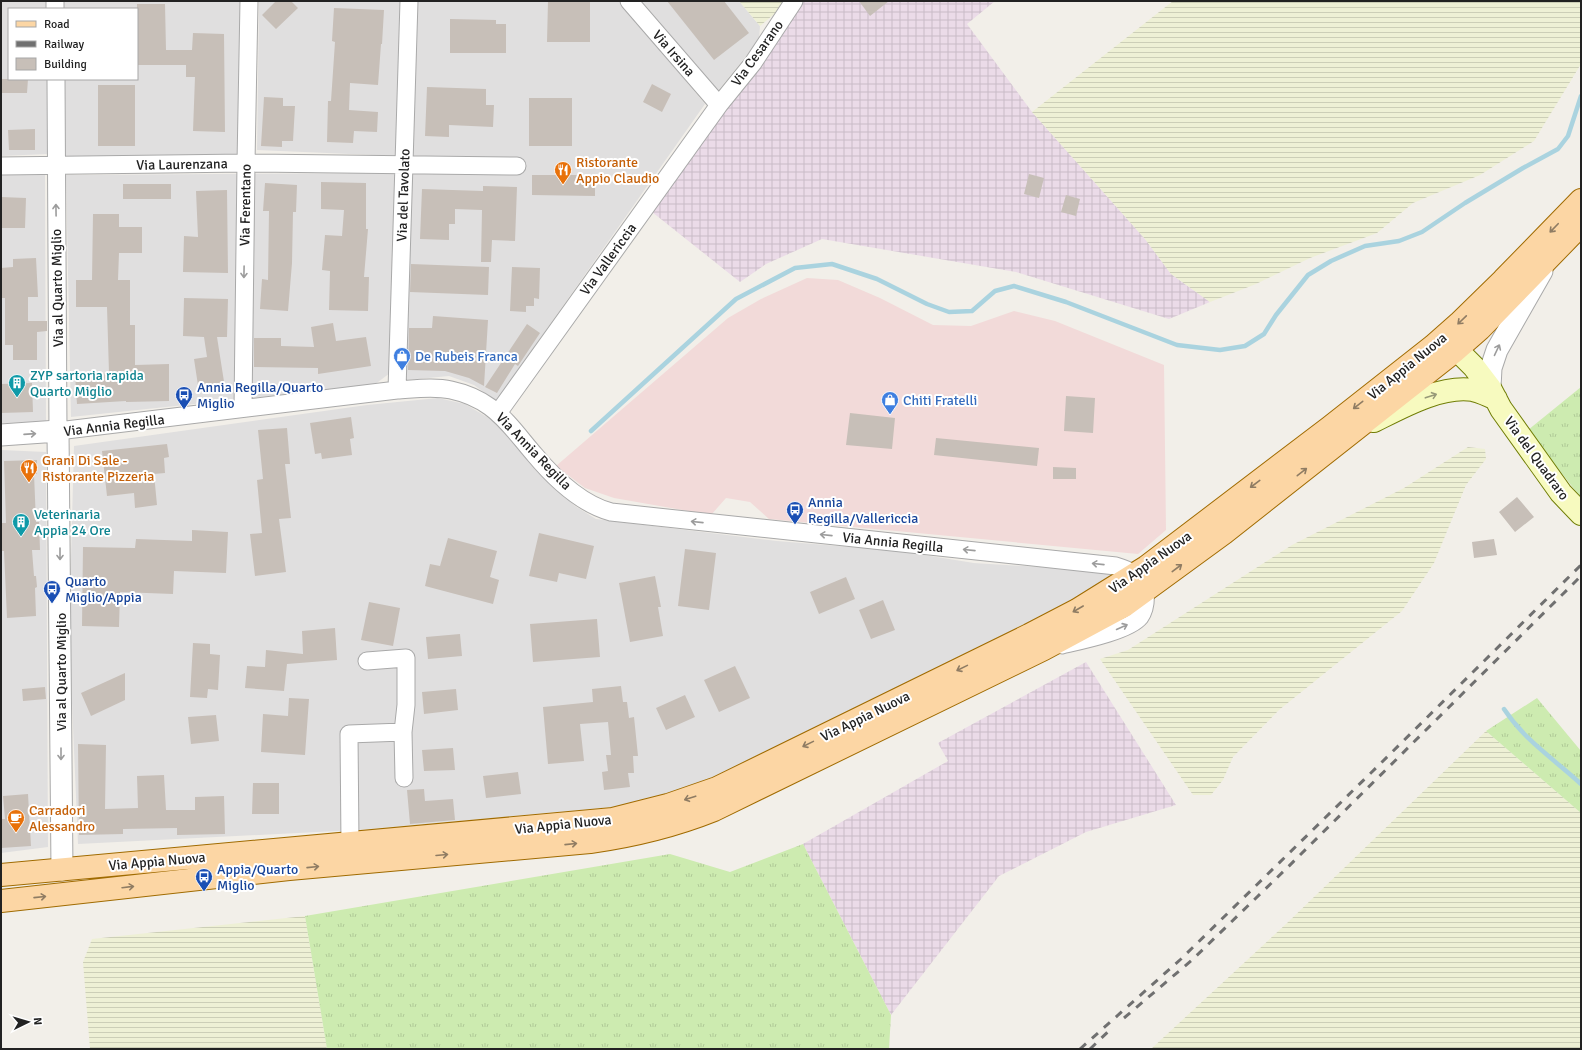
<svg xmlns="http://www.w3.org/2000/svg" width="1582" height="1050" font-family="Signika,sans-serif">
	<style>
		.residential { fill: #e0dfdf }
		.commercial { fill: #f2dad9 }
		.industrial { fill: url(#industrial-grid) }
		.farmland { fill: url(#farmland-rules) }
		.grass { fill: url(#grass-tufts) }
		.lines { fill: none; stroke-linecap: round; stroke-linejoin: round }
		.stream { stroke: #aad3df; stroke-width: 4.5 }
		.building { fill: #c7bfb8 }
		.minor-casing { stroke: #a9a9a9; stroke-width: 19 }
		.tertiary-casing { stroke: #a9a9a9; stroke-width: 23 }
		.secondary-casing { stroke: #707d05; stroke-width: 24 }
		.primary-casing { stroke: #a06b00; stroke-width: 24 }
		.minor { stroke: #fff; stroke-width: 17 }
		.tertiary { stroke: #fff; stroke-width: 21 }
		.secondary { stroke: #f7fabf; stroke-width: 22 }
		.primary { stroke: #fcd6a4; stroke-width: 22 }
		.rail { stroke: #707070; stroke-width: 3; stroke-dasharray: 8 8; stroke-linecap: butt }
		.oneway { stroke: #9c9c9c }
		.oneway2 { stroke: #8f7c63 }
		.oneway3 { stroke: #979978 }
		.labels { text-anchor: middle; stroke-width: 4; stroke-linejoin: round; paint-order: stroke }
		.street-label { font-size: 14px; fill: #222; stroke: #fff }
		.food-label { font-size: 14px; fill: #c56008; stroke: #fff; text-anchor: start }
		.shop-label { font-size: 14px; fill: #366cbe; stroke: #fff; text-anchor: start }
		.culture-label { font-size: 14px; fill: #0d838f; stroke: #fff; text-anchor: start }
		.transit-label { font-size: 14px; fill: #164399; stroke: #fff; text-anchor: start }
	</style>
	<defs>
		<pattern id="industrial-grid" width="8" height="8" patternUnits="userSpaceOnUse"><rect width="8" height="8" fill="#ebdbe8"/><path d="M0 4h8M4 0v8" fill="none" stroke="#c9bcc7"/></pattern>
		<pattern id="farmland-rules" width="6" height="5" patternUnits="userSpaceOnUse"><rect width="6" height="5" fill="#eef0d5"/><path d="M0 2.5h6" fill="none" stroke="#ccceb7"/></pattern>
		<pattern id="grass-tufts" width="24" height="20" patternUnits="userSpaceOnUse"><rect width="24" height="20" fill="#cdebb0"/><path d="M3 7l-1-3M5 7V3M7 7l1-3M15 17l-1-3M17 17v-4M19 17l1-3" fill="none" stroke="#b0c997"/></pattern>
	</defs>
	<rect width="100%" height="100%" fill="#f2efe9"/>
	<path class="residential" d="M1 1H47V9H9V79H47L48 154 1 156Z
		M64 1H241L238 157 64 158V79H137V9H64Z
		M259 1H401L397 156 257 150Z
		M417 1H619L705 104 496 401 474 385 449 376 406 380Z
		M640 1H739L760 26 759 40 717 92Z
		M396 173 390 373 374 385 71 417 66 175Z
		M1 175H45L46 422 1 423Z
		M438 398 465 404 492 420 538 470 575 506 596 519 777 541 899 551 974 563 1107 571 1111 578 1009 635 804 735 765 751 704 783 661 798 624 806 357 830 78 844 69 632 74 446 367 405Z
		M1 450 46 452 48 847 1 853Z"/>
	<path class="commercial" d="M807 278 838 280 880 298 933 325 971 326 1014 311 1055 321 1164 365 1166 530 1138 554 769 519 750 502 726 498 711 515 614 498 585 488 556 466 728 318 761 299Z"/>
	<path class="industrial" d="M800 1H995L967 24 1032 112 1145 239 1171 274 1210 302 1169 319 1016 272 822 239 766 264 740 282 652 212Z
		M1086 662 1176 805 1086 832 999 876 891 1015 803 844 948 761 938 743Z"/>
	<path class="farmland" d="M739 1H785L779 10 760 26Z
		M1173 1H1581V64L1534 141 1480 175 1413 203 1377 233 1310 258 1256 284 1210 302 1171 274 1145 239 1032 112Z
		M1468 447 1485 449 1486 459 1466 485 1434 563 1402 611 1279 710 1233 757 1223 780 1211 795H1193L1100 659 1128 650 1292 545 1404 488Z
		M1486 731 1581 813V1049H1151L1286 924Z
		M305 916 327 1049H90L83 962 92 939Z"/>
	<path class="grass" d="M1581 387V498L1528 430Z
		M1537 698 1581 751V813L1486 731Z
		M803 844 891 1015 889 1049H327L305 916 670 854 730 872Z"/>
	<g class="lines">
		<path class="stream" d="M591 431 736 299 795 268 832 264 877 279 927 304 949 312 972 311 995 291 1014 286 1066 302 1177 345 1220 350 1245 346 1264 334 1276 315 1308 275 1331 261 1365 246 1399 241 1422 232 1465 203 1523 168 1558 149 1568 136 1581 96
			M1504 709C1526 742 1553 758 1581 784"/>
	</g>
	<path class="building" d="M276 1H291L298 8 276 29 262 15Z
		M548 1H590V42H547Z
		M667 1H724L749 33 714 60Z
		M859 1H889L870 16Z
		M137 4H165L166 50H192L193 33 224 34 225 132 193 131 195 77H186V65H137Z
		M334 8 384 10 382 44H381L378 85 350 83 349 110 378 112 377 132 354 131 353 143 327 142 328 101H331L335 42 332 41Z
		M450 19 496 20V24H506V53H450Z
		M1 79H28L27 93H1Z
		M652 84 671 94 662 112 643 102Z
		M98 85H135V146H98Z
		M427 87 486 89V105H494L493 127 449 125V137L425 136Z
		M264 97 283 98V106H295L293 141H282V147L261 146Z
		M529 98H572V146H529Z
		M35 129V150H9L8 130Z
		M1029 174 1044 178 1039 198 1024 194Z
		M532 175H595V196L532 195Z
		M321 182 366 183V229H368L364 277H369L368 311 329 310 330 271 322 270 325 235 342 236 344 210 321 209Z
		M265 183 297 185 296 212H293L292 263 288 311 260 309 262 279 268 280 269 211H263Z
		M123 184H171V199H123Z
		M483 186 517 187 515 241 492 240 491 262H481L482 210 455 209V224H449V240L420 239 422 189 483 191Z
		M227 190 228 273 183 272 184 236 198 237 196 191Z
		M1066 195 1080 199 1076 216 1061 212Z
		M1 197 26 198 25 228H1Z
		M93 214H119V227H142V253H119L118 280H130V325H135V365L169 364V401L126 402V401L77 404 75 375 109 373 107 307H76V280H92Z
		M36 258 38 297H28V321H47V331L37 332V360H13V345H5V298H1V268L13 267V259Z
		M411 264 489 267 488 295 410 292Z
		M512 267 540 268 539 299 534 298V306H526V312L510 311Z
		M184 298 228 299 227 337H217L225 388 199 392 194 359 207 357 204 337 183 336Z
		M433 316 488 320 484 386 469 378 445 371 408 370 409 328H432Z
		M333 323 336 341 366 337 371 366 318 374V368L254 367V338H281V346L314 347 311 327Z
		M527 324 540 333 518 366 515 364 497 393 485 387Z
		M32 383 33 412 1 413V384Z
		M1066 396 1095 398 1093 433 1064 431Z
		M850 413 895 418 892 449 846 445Z
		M351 417 354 438 350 439 352 455 322 459 321 453 315 454 310 423Z
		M287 428 290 464H285L291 518 279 519 286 572 255 576 250 534 262 533 257 480 263 479 258 430Z
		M936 438 1039 448 1037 466 934 455Z
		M167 444 169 457 164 458 165 473 154 474 157 505 135 508 134 493 107 496 102 451Z
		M37 460V474H34L36 522H39L40 550H32L34 576H36L37 587 35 588 36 616 7 618 4 551H2L1 523H6L4 461Z
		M1053 467 1076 468V479H1053Z
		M1517 497 1534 517 1515 532 1499 512Z
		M192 530 228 532 226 573 174 571 173 594 120 592 119 627 82 626 83 547 135 548 136 539 192 541Z
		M539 533 594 546 586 579 559 573 557 582 529 576Z
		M448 538 497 551 490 577 499 580 493 604 425 586 430 564 440 566Z
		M1494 539 1497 555 1474 558 1472 542Z
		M685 549 716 553 709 610 678 606Z
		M655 576 661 607H658L663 636 630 642 619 583Z
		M846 577 855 599 819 614 810 592Z
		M883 600 895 630 871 639 859 610Z
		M369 602 400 608 393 646 361 640Z
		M597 619 600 657 533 662 530 624Z
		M335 628 337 660 287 664 284 691 245 688 247 666 265 667 266 650 303 654 302 631Z
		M460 634 462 656 428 659 426 637Z
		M193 643 210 644V654L220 655 218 690 208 689 207 698 190 697Z
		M735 666 750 698 719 712 704 680Z
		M125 673V700L91 716 81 693Z
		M621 686 623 702H627L629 718 634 717 638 756H633L634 773H628L630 787 604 790 602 772 608 771 606 755H611L608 722 580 724 584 761 548 764 543 707 593 702 592 689Z
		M45 687 46 699 23 701 22 689Z
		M456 689 458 710 424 714 422 692Z
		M685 695 695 717 666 730 656 708Z
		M289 698 309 699 305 755 261 752 263 714 288 716Z
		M216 715 219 741 191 744 188 717Z
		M78 744 106 745 105 809 138 808 137 776 164 775 166 810H195V797L224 796 225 834 177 835V828L123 829V834L79 835Z
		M453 748 455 770 424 771 422 750Z
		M518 772 521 794 486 798 483 776Z
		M253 783H279V814H252Z
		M424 789 425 801 453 799 455 820 410 824 407 790Z
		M28 794 31 846 1 848V819H5L3 796Z"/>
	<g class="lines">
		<defs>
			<path id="minor" d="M55 1V9
				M629 1 719 105
				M56 79 58 431 397 390C414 389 434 386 451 390 465 393 479 399 490 407 508 420 520 438 534 454 554 478 581 504 611 512L1116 566C1129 570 1143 575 1145 590 1146 599 1145 610 1140 617 1129 631 1079 641 1062 645
				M1 166 246 163 517 166
				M397 390 409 1
				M243 408 246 163 249 1
				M498 413 719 105 753 63 794 1
				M367 661 406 658V705L403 732
				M350 843 349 734 403 732 404 778"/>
			<path id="tertiary" d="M1490 388 1491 368 1497 350 1542 271
				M1 435 58 431 62 870"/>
			<path id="secondary" d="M1438 346 1445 347 1461 354 1474 367 1490 388 1501 409 1561 493 1581 514
				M1374 421C1402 407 1441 385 1473 390 1481 392 1488 395 1496 399"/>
			<path id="primary" d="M1 875 613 819 668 805 717 788 1029 635 1077 610 1146 567 1330 427 1433 346 1459 323 1503 280 1581 200
				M1 901 289 869 590 842C633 836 674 826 714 810L1044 649 1124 606 1224 533 1455 351 1480 329 1581 225"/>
		</defs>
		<use href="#minor" class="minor-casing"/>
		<use href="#tertiary" class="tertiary-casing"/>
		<use href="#secondary" class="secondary-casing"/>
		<use href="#primary" class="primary-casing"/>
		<use href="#minor" class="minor"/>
		<use href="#tertiary" class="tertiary"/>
		<use href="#secondary" class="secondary"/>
		<use href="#primary" class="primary"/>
		<path class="rail" d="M1124 1018 1192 960 1288 867 1581 576
			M1080 1049 1181 959 1380 764 1581 565
			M1090 1049 1113 1027"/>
	</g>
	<defs><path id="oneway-shaft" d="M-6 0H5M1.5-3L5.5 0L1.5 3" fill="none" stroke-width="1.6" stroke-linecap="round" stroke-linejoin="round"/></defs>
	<g class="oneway">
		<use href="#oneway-shaft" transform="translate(56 210) rotate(-91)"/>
		<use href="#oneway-shaft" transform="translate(244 272) rotate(91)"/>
		<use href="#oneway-shaft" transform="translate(1497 350) rotate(-65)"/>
		<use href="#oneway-shaft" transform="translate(30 434) rotate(-4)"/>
		<use href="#oneway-shaft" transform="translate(697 522) rotate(-174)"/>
		<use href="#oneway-shaft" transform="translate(826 535) rotate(-174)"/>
		<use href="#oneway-shaft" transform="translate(969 550) rotate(-174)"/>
		<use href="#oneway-shaft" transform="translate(60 554) rotate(90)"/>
		<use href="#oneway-shaft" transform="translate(1098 564) rotate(-174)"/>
		<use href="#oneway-shaft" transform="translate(1122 627) rotate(-24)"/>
		<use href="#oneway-shaft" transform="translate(61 754) rotate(90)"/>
	</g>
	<g class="oneway2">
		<use href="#oneway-shaft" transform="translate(1554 228) rotate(134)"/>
		<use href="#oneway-shaft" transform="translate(1462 320) rotate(136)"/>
		<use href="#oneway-shaft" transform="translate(1358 405) rotate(142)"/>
		<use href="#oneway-shaft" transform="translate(1302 472) rotate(-38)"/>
		<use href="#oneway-shaft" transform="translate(1255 484) rotate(143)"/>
		<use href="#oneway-shaft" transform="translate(1177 568) rotate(-37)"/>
		<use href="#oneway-shaft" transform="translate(1078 609) rotate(150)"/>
		<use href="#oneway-shaft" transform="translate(962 668) rotate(154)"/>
		<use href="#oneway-shaft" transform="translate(808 744) rotate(154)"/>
		<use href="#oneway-shaft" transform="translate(690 798) rotate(162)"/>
		<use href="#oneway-shaft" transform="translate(571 844) rotate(-6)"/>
		<use href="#oneway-shaft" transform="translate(442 855) rotate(-5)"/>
		<use href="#oneway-shaft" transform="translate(313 867) rotate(-6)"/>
		<use href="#oneway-shaft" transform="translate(128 887) rotate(-7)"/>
		<use href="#oneway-shaft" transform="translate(40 897) rotate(-6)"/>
	</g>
	<use class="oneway3" href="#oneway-shaft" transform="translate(1431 396) rotate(-18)"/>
	<defs>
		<symbol id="restaurant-pin" viewBox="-11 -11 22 30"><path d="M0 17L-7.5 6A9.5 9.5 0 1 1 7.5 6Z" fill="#e8710a" stroke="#fff"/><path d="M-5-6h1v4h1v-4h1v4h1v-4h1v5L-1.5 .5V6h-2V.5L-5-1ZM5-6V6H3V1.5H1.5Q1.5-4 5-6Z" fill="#fff"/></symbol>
		<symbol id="shop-pin" viewBox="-11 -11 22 30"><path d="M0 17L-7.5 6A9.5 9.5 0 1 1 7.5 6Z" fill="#3f7fe0" stroke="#fff"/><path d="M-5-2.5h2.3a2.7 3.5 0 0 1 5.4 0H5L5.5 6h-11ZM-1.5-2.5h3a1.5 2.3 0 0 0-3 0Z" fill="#fff"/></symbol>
		<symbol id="building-pin" viewBox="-11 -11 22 30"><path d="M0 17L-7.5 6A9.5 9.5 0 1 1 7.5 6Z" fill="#0f9aa8" stroke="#fff"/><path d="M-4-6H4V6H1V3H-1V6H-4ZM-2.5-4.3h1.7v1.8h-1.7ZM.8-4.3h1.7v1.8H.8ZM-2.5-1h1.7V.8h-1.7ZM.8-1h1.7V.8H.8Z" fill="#fff"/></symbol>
		<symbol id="bus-pin" viewBox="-11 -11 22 30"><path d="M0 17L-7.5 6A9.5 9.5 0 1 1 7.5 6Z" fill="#1a4fb4" stroke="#fff"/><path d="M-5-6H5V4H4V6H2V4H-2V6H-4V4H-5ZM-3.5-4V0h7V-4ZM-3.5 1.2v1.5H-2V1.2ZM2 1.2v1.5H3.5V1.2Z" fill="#fff"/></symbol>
		<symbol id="cafe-pin" viewBox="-11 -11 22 30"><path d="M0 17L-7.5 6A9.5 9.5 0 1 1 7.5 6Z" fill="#e8710a" stroke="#fff"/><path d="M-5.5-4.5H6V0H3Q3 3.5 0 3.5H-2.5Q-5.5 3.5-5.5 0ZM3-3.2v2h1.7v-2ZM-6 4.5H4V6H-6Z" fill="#fff"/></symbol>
	</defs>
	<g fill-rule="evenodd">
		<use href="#restaurant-pin" x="553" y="160" width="20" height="27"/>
		<use href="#shop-pin" x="392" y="346" width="20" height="27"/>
		<use href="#building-pin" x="7" y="373" width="20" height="27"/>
		<use href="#bus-pin" x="174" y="385" width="20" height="27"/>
		<use href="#shop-pin" x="880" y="390" width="20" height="27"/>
		<use href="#restaurant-pin" x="19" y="458" width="20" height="27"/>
		<use href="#bus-pin" x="785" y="500" width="20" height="27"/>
		<use href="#building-pin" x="11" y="512" width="20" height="27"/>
		<use href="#bus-pin" x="42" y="579" width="20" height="27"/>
		<use href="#cafe-pin" x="6" y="808" width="20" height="27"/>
		<use href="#bus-pin" x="194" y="867" width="20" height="27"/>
	</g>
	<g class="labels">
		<g class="street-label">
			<text transform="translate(674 53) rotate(49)" y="5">Via Irsina</text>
			<text transform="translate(757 53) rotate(-54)" y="5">Via Cesarano</text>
			<text transform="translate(182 164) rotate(-1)" y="5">Via Laurenzana</text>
			<text transform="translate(403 195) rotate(-88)" y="5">Via del Tavolato</text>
			<text transform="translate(245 205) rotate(-89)" y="5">Via Ferentano</text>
			<text transform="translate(608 259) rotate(-54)" y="5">Via Vallericcia</text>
			<text transform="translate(57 288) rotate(-91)" y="5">Via al Quarto Miglio</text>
			<text transform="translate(1407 366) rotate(-39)" y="5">Via Appia Nuova</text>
			<text transform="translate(114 425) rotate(-7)" y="5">Via Annia Regilla</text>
			<text transform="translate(534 451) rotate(46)" y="5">Via Annia Regilla</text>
			<text transform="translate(1537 458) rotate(54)" y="5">Via del Quadraro</text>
			<text transform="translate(893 542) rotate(6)" y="5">Via Annia Regilla</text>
			<text transform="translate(1150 562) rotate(-35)" y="5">Via Appia Nuova</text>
			<text transform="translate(61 672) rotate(-90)" y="5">Via al Quarto Miglio</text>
			<text transform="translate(865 716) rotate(-26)" y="5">Via Appia Nuova</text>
			<text transform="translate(563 824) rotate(-6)" y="5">Via Appia Nuova</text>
			<text transform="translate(157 861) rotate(-5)" y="5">Via Appia Nuova</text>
		</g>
		<g class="food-label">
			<text x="576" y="167">Ristorante<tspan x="576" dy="16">Appio Claudio</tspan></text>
			<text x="42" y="465">Grani Di Sale -<tspan x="42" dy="16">Ristorante Pizzeria</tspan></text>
			<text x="29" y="815">Carradori<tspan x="29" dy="16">Alessandro</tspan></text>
		</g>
		<g class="shop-label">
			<text x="415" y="361">De Rubeis Franca</text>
			<text x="903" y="405">Chiti Fratelli</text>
		</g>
		<g class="culture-label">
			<text x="30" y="380">ZYP sartoria rapida<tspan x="30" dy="16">Quarto Miglio</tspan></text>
			<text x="34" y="519">Veterinaria<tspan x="34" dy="16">Appia 24 Ore</tspan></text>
		</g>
		<g class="transit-label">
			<text x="197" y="392">Annia Regilla/Quarto<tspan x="197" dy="16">Miglio</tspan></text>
			<text x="808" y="507">Annia<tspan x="808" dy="16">Regilla/Vallericcia</tspan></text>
			<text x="65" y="586">Quarto<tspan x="65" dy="16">Miglio/Appia</tspan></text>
			<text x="217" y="874">Appia/Quarto<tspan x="217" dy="16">Miglio</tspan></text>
		</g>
	</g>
	<rect width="1582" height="1050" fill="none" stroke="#222222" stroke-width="4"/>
	<rect x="8" y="8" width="130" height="72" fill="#ffffff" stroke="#a7a7a7"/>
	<rect x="16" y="21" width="20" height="6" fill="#fcd6a4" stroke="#a7a7a7"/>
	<text x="44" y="28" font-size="12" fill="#222222">Road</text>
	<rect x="16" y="41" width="20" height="6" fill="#707070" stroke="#a7a7a7"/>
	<text x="44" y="48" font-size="12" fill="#222222">Railway</text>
	<rect x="16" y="58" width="20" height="12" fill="#c7bfb8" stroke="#a7a7a7"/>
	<text x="44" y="68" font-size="12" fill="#222222">Building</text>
	<g transform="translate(28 1022) rotate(85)" stroke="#ffffff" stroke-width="3" paint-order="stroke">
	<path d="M0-3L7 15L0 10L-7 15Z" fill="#222222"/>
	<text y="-6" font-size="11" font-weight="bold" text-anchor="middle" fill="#222222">N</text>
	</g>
</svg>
